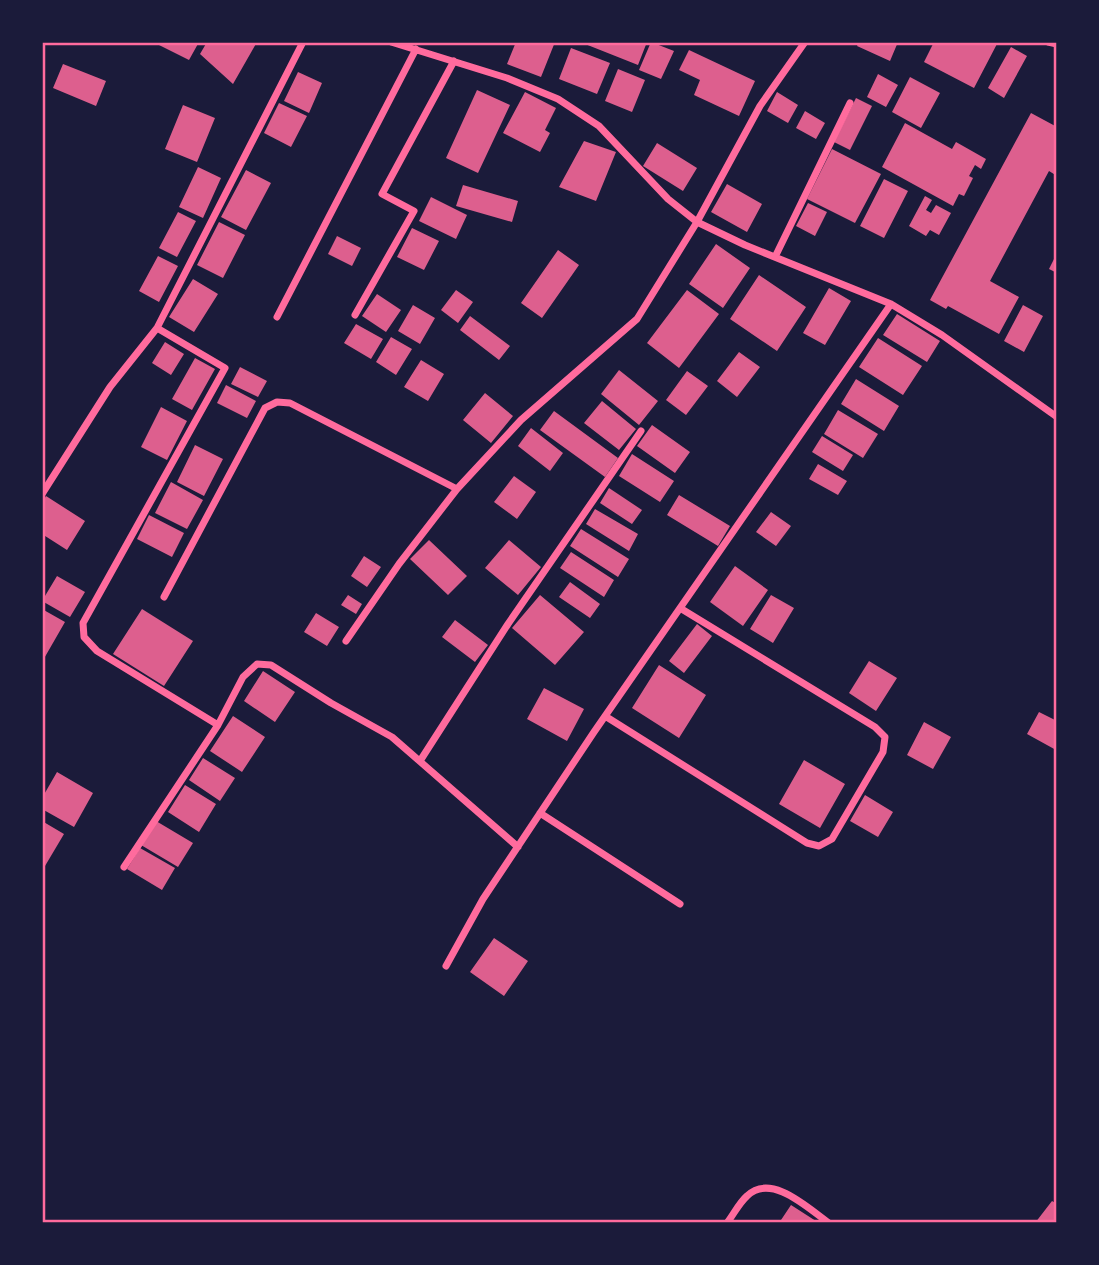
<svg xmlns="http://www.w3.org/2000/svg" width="1099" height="1265" font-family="'Varela Round',sans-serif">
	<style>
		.building { fill: #dd5f8e }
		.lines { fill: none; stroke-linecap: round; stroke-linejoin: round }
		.minor { stroke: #ff6b9d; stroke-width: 7 }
		.neatline { fill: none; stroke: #ff6b9d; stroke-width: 2.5 }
	</style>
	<rect width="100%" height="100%" fill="#1b1b3a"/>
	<path class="building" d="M153 42H199L189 60Z
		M207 42H257L233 84 200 54Z
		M516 42H555L541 77 507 64Z
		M580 42H647L638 65Z
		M651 42 674 51 661 79 639 70Z
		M859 42H898L890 61 857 46Z
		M934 42H998L974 88 924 62Z
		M1011 47 1027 56 1004 98 988 88Z
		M571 48 610 63 597 94 559 79Z
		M689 50 755 81 739 116 694 95 700 80 679 70Z
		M63 64 106 81 96 106 53 88Z
		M618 69 645 80 632 112 605 101Z
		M298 72 322 83 309 113 284 101Z
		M878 74 898 85 886 107 867 97Z
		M910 77 940 93 921 128 892 112Z
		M477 90 510 105 478 173 446 158Z
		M525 92 556 108 545 130 550 133 540 152 503 133Z
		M777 92 798 105 788 123 767 111Z
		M856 98 872 106 850 150 834 142Z
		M279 103 307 116 291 147 264 133Z
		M183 105 215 118 197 162 165 149Z
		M805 111 825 123 816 139 796 128Z
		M1031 113 1057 127V176L1049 171 990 281 1019 297 999 334 948 306 946 309 930 300Z
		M905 123 952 149 956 142 986 159 981 169 975 165 969 176 973 178 964 196 959 194 953 206 882 167Z
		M584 141 616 152 596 201 559 187Z
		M657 143 697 168 683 191 643 166Z
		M832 149 881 174 855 223 807 199Z
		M198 167 221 178 203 218 179 207Z
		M246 170 271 183 246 230 221 217Z
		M884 179 908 191 884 238 860 226Z
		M727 184 762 204 747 232 711 212Z
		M463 185 518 201 512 222 456 206Z
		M925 196 932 200 926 210 931 213 936 205 951 213 939 235 930 230 926 236 909 226Z
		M431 197 467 215 456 239 419 221Z
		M808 203 827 212 815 236 796 226Z
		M178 212 196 221 177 257 159 248Z
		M219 222 245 235 223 278 197 265Z
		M412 228 439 241 424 270 397 257Z
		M337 236 361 248 352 266 328 254Z
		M716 244 750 268 723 308 689 284Z
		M558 250 579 265 542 318 521 303Z
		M1057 253V273L1049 269Z
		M158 256 178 266 159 302 139 291Z
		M759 275 806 307 777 351 730 319Z
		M193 279 218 294 194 332 169 317Z
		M829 288 851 301 825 345 803 333Z
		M456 290 473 302 458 323 441 310Z
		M687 290 719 314 679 368 647 343Z
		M377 294 401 310 386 332 362 316Z
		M413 305 435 318 420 344 398 331Z
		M1023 305 1043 316 1024 352 1004 341Z
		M897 314 940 341 927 362 883 335Z
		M470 316 510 346 499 360 460 330Z
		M356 324 383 339 371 359 344 343Z
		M391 337 412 349 396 375 376 362Z
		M878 338 922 366 903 395 859 367Z
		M165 342 184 354 171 375 152 363Z
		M739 352 760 367 737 397 717 381Z
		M195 358 215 369 192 410 172 399Z
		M421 360 444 374 428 401 404 387Z
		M240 367 267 381 258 397 231 384Z
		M619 370 658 401 639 425 601 394Z
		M687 371 708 386 686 415 666 400Z
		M856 379 899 406 884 431 841 404Z
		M226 385 256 401 247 418 217 403Z
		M485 393 513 416 491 443 463 420Z
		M602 401 636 429 619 450 584 423Z
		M161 407 187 421 167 460 141 447Z
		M838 410 878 434 863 458 824 434Z
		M554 411 618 458 605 477 540 430Z
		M652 425 690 452 675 473 637 446Z
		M531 428 563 453 550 471 518 446Z
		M822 436 853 455 843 471 812 452Z
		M195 445 223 459 204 496 177 482Z
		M632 454 674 481 660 502 619 476Z
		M818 464 847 481 838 495 809 479Z
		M514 476 536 492 517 519 494 502Z
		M171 482 203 500 187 529 155 513Z
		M609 488 642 510 632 524 600 503Z
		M679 495 730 526 718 546 667 515Z
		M46 496 85 521 67 550 42 534V503Z
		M595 509 638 534 629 551 586 524Z
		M771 512 791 526 776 546 756 532Z
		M149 515 184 533 172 557 137 539Z
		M581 529 629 559 618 577 570 546Z
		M429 540 467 576 448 595 410 559Z
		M509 540 541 567 518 595 485 568Z
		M571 552 614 580 604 597 560 568Z
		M364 556 381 567 367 587 351 576Z
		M735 566 768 590 743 626 710 602Z
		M57 576 85 592 70 617 42 601Z
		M570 582 600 604 590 618 559 597Z
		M348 595 362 604 356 614 341 605Z
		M540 595 584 632 555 665 512 628Z
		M771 595 794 608 773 643 750 629Z
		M42 609 65 622 42 662Z
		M142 609 193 641 164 686 113 654Z
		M316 613 339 627 327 646 304 632Z
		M455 620 488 645 475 662 442 637Z
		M697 624 712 636 684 673 669 661Z
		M869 661 897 678 876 711 849 693Z
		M659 665 706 695 679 738 632 708Z
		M263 671 295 692 275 722 244 701Z
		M544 688 584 709 567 741 527 719Z
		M1039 712 1057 721 1056 750 1027 734Z
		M233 716 265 737 242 772 210 751Z
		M924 722 951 737 933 769 907 755Z
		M203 758 235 778 220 801 189 780Z
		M804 760 845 784 820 828 779 804Z
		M57 772 93 793 74 827 42 809V798Z
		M185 785 216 804 199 832 168 812Z
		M865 795 893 812 878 837 850 821Z
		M42 821 64 834 45 866 42 864Z
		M156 821 193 843 178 867 141 845Z
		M140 848 175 868 162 890 127 869Z
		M494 938 528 961 504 996 470 972Z
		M1052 1201 1057 1204V1223H1035Z
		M791 1205 819 1223H779Z"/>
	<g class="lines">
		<path class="minor" d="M391 42 507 78 558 99 599 126 668 199 697 222 745 245 891 304 942 335 1057 417
			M1048 42 1057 44
			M775 257 850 103
			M355 315 414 211 382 194 454 61
			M277 317 416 49
			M157 328 225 368 83 623 84 637 97 651 218 725
			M42 494 110 387 157 328 303 42
			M164 597 265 408 277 402 290 403 457 489 521 420 637 319 697 222 760 106 805 42
			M346 641 399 564 457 489
			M605 716 807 843 819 846 832 839 883 752 885 737 875 727 680 608
			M420 761 508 624 641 431
			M540 813 680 904
			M124 867 218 725 243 677 257 664 271 665 331 703 392 737 518 847
			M446 966 483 899 594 732 891 304
			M727 1223C734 1214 739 1203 747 1196 771 1172 809 1209 829 1223"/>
	</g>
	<rect width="1099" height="1265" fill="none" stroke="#1b1b3a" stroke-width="88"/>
	<rect x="44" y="44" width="1011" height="1177" class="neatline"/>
</svg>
